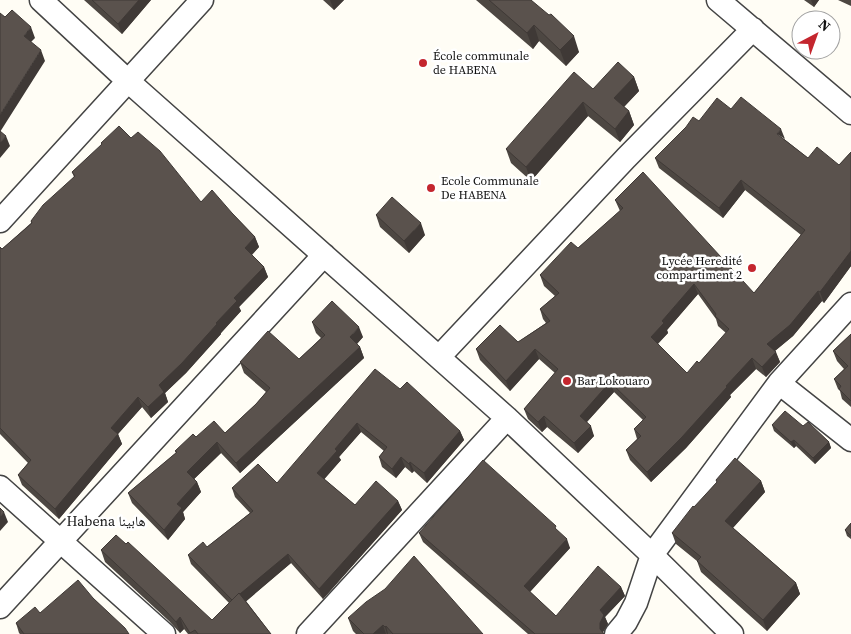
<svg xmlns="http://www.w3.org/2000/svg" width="851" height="634" font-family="'Source Serif 4','Noto Naskh Arabic',serif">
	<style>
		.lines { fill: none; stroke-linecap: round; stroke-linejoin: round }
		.minor-casing { stroke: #444; stroke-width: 25 }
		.minor { stroke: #fff; stroke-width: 22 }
		.wall { fill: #4d4742; fill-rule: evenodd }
		.shaded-wall { fill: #3f3936 }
		.building { fill: #5a524d; stroke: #3f3936; fill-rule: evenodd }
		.poi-dot { fill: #c4262e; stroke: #fff; stroke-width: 2 }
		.labels { text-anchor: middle; stroke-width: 5; stroke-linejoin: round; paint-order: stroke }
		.poi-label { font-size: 12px; fill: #111; stroke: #fff; text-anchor: start }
		.neighbourhood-label { font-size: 14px; fill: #111; stroke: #fff }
	</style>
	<rect width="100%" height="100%" fill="#fffdf5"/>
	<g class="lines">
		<defs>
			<path id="minor" d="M41 0 128 81 507 418 652 555 732 634
				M718 0 851 113
				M0 221 202 0
				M439 357 626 158 753 29
				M779 383 851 440
				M0 487 164 634
				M0 607 324 255
				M308 634 507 418
				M616 634 626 622 636 603 652 555 779 383 851 304"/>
		</defs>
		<use href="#minor" class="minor-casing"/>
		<use href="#minor" class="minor"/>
	</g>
	<path class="wall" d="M84 0H151L122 34Z
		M323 0H344L334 10Z
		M476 0H531L579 52 566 66 539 41 533 49Z
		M804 0H819L814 7Z
		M838 0H851V6Z
		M634 77 639 91 624 107 629 111 634 125 620 142 588 116 531 181 511 163 506 149 593 89Z
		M731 109 784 139 808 158 839 165 851 152V266L824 303 822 301 793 336 775 351 780 362 766 377 756 369 730 395 731 397 686 448 651 482 630 460 626 450 637 439 634 429 643 420 614 392 587 422 594 436 578 453 547 427 542 432 528 419 524 409 555 373 539 359 510 391 480 360 476 349 518 342 546 323 543 319 540 309 555 296 544 286 540 275 578 248 620 211 615 200 754 293 801 235 745 190 723 218 659 168 655 158 699 121ZM698 294 716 319 718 326 726 333 699 363 687 373 658 344 668 333 667 330Z
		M131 138 201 202 232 213 255 237 259 247 252 255 264 267 268 277 239 307 241 311 221 333V334L186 373 165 393 168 402 151 418 142 407 118 434 122 444 59 519 22 485 18 475 28 463 0 434V247L2 249 31 223V221L74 177 72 172 102 145 101 143Z
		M376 215 425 235 409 253 380 227Z
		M312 322 363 337 357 344 360 347 364 358 240 473 221 453 194 479 197 482 201 492 183 512 185 519 168 540 132 503 128 493 176 453 175 451 196 437 225 433 256 404 266 392 244 373 240 362 299 359 321 338 316 333Z
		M851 334V407L842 399 840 391 838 389 834 379 844 369 837 361 833 351Z
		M400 389 460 431 464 440 427 483 414 471 412 473 405 467 396 478 382 467 379 457 384 451 361 432 339 457 341 460 324 479 355 505 398 501 402 510 323 599 291 563 246 601 271 634H188L184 629 180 633 169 621 105 562 101 550 212 620 229 603 191 564 188 555 207 547 250 513 235 497 232 488 277 483Z
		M772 425 803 426 829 442 831 448 815 464 796 446 794 448 774 431Z
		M716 480 761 481 765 492 733 528 796 583 800 594 767 631 701 572 697 561 676 544 672 533 717 482Z
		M851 523V539L847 536 845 530Z
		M558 531 570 548 530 592 556 616 621 587 625 596 605 617 608 624 603 632 604 634H528L423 542 419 533Z
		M93 598 129 634H20L19 633 16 623 40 613Z
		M348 618 483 634H356L353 631Z"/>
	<path class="shaded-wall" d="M139 0H151L122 34 118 24Z
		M330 0H344L334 10Z
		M811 0H819L814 7Z
		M534 25 539 41 533 49 527 33Z
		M31 27 35 38 27 46 24 36Z
		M574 36 579 52 566 66 560 50Z
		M41 50 45 61 0 132V115Z
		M634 77 639 91 619 112 614 98Z
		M583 102 588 116 531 181 526 167Z
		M629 111 634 125 620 142 615 129Z
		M781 129 785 139 777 134Z
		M6 136 10 146 0 158V143Z
		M741 180 745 190 723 218 719 208Z
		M421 223 425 235 409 253 404 241Z
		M255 237 259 247 248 258 245 248Z
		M851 251V266L824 303 820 292Z
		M264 267 268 277 239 307 241 311 221 333V334L186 373 165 393 168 402 151 418 148 407 159 385 216 323 234 298Z
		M694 284 698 294 667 330 668 333 654 347 651 337 662 321Z
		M818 291 822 301 793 336 771 354 767 344Z
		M359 327 363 337 354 347 350 337Z
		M360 347 364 358 240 473 236 463Z
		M535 349 539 359 510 391 506 381Z
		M776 352 780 362 766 377 762 367Z
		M752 358 756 369 730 395 731 397 686 448 651 482 647 472 726 386Z
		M610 382 614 392 583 426 580 416Z
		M138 397 142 407 118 434 122 444 59 519 55 509 111 428Z
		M544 416 547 427 542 432 538 422Z
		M357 423 361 432 339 457 341 460 321 483 317 473 335 449Z
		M591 426 594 436 578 453 574 443Z
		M460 431 464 440 427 483 424 473Z
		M794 440 796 446 794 448 791 442Z
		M217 442 221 453 190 483 187 472Z
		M829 442 831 448 815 464 813 458Z
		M401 457 405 467 396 478 392 469Z
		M410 462 414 471 412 473 409 464Z
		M761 481 765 492 729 532 725 521Z
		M197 482 201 492 183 512 185 519 168 540 164 530 177 504Z
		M398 501 402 510 323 599 319 589Z
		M4 512 8 522 0 531V517Z
		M567 539 570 548 527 595 524 586Z
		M288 554 291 563 236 610 232 600Z
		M796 583 800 594 767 631 763 620Z
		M621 587 625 596 605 617 608 624 603 632V634L600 629V610Z
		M180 617 184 629 180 633 176 622Z
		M383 625 386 634H373Z
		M386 626 388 634H387L385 627Z"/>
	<path class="building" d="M92 0H139L118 24Z
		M489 0H531L549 15 551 14 574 36 560 50 534 25 527 33Z
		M12 10 31 27 24 36 41 50 0 115V13L5 17Z
		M618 62 634 77 614 98 629 111 615 129 583 102 526 167 506 149 574 72 593 89Z
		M741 97 781 129 777 134 808 158 817 147 839 165 851 152V251L820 292 818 291 790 325 767 344 776 352 762 367 752 358 726 386 727 387 682 437 647 472 626 450 641 436 634 429 646 417 610 382 580 416 591 426 574 443 544 416 538 422 524 409 558 369 535 349 506 381 476 349 500 325 518 342 550 321 540 309 559 293 540 275 571 242 578 248 623 208 615 200 643 172 754 293 805 230 741 180 719 208 655 158 686 127 693 117 699 121 717 98 731 109ZM694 284 716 314 715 316 729 329 699 363 697 361 687 373 651 337 664 323 662 321Z
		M119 126 131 138 138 132 160 151 201 202 212 190 232 213 255 237 245 248 264 267 234 298 237 301 216 323 217 324 182 363 159 385 164 392 148 407 138 397 111 428 118 434 55 509 18 475 31 460 0 428V247L2 249 32 223 31 221 43 205 75 176 72 172 102 144 101 143Z
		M0 131 6 136 0 143Z
		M392 197 421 223 404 241 376 215Z
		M332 301 359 327 350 337 360 347 236 463 217 442 187 472 197 482 177 504 182 508 164 530 128 493 177 452 175 451 193 434 196 437 214 421 225 433 256 404 270 388 240 362 268 331 299 359 325 335 312 322Z
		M851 334V401L839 389 841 386 834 379 848 366 833 351Z
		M375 369 400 389 407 382 460 431 424 473 410 462 409 464 401 457 392 469 379 457 387 447 357 423 335 449 337 451 317 473 355 505 376 481 398 501 319 589 288 554 240 594 239 593 232 600 188 555 203 542 207 547 253 511 232 488 258 464 277 483Z
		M785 411 803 426 808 422 829 442 813 458 794 440 791 442 772 425Z
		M735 458 761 481 725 521 796 583 763 620 697 561 701 557 672 533 693 506 694 507 717 482 716 480Z
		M483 460 556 526 555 528 567 539 524 586 556 616 598 566 621 587 600 610 604 615 600 623V629L604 634H535L419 533Z
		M0 508 4 512 0 517Z
		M851 523V536L845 530Z
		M116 535 126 544 128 542 212 620 239 593 271 634H198L195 630 190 633 180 617 176 622 165 610 101 550Z
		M414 556 483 634H393L386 626 385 627 383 625 373 634H364L348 618 366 602 385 589Z
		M78 580 93 598 125 628 129 634H24L16 623 35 607 40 613Z"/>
	<g class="poi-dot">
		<circle cx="423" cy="63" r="5"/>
		<circle cx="431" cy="188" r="5"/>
		<circle cx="752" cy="268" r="5"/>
		<circle cx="567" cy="381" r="5"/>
	</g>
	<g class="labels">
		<g class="poi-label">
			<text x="433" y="60">École communale<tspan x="433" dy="14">de HABENA</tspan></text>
			<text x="441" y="185">Ecole Communale<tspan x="441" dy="14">De HABENA</tspan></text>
			<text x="742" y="265" text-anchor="end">Lycée Heredité<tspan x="742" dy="14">compartiment 2</tspan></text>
			<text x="577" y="385">Bar Lokouaro</text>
		</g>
		<g class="neighbourhood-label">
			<text x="106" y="526">Habena هابينا</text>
		</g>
	</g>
	<g transform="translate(816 35) rotate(41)"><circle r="24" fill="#ffffff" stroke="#a0a0a0"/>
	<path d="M0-4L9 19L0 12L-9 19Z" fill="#c4262e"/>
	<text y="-8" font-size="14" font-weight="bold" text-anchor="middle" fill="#111111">N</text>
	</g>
</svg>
